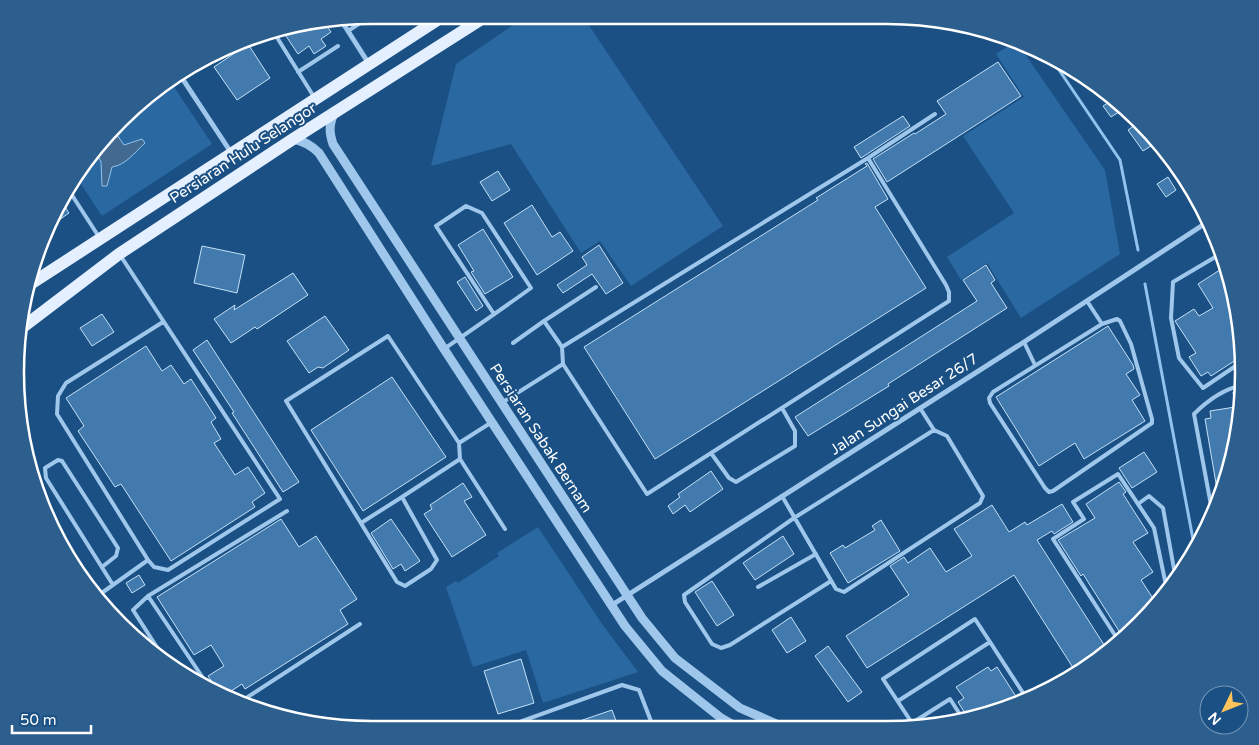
<svg xmlns="http://www.w3.org/2000/svg" width="1259" height="745" font-family="'Varela Round',sans-serif">
	<style>
		.green { fill: #2968a1 }
		.water { fill: #426a90; stroke: #92c3ee }
		.lines { fill: none; stroke-linecap: round; stroke-linejoin: round }
		.stream { stroke: #92c3ee; stroke-width: 3 }
		.building { fill: #427aad; stroke: #c4e0f8 }
		.service { stroke: #9fc7eb; stroke-width: 4 }
		.minor { stroke: #9fc7eb; stroke-width: 5 }
		.tertiary { stroke: #9fc7eb; stroke-width: 9 }
		.primary { stroke: #e4f0ff; stroke-width: 12 }
		.labels { text-anchor: middle; stroke-width: 4; stroke-linejoin: round; paint-order: stroke }
		.street-label { font-size: 15px; fill: #fff; stroke: #1a5084 }
		.rim { fill: none; stroke: #fff; stroke-width: 2.5 }
	</style>
	<rect width="100%" height="100%" fill="#1a5084"/>
	<path class="green" d="M528 15H582L723 226 631 286 600 241 581 253 511 144 431 166 456 64Z
		M1016 41 1105 170 1120 254 1021 318 987 263 961 280 947 257 1014 213 963 136 1024 97 996 54Z
		M170 81 212 144 102 216 75 175V174L155 89Z
		M538 527 602 624 638 672 543 703 526 650 473 667 446 587 456 581 458 583 499 556 497 553Z"/>
	<path class="water" d="M115 132 124 145 142 139 145 143C135 152 126 165 112 167L107 186H102L101 162 96 152Z"/>
	<g class="lines">
		<path class="stream" d="M1051 58 1120 160 1138 250
			M1145 284 1195 550"/>
	</g>
	<path class="building" d="M325 23 331 32 321 39 326 46 314 54 309 46 298 54 282 30Z
		M248 44 270 78 237 100 214 67Z
		M998 62 1021 96 887 182 873 159 914 133 915 134 946 114 937 101Z
		M1114 99 1125 108 1111 117 1103 106Z
		M903 116 910 126 861 158 854 147Z
		M1141 121 1157 142 1143 151 1128 130Z
		M867 163 888 199 875 207 926 288 655 459 584 347 818 200 816 198 867 166 865 164Z
		M498 171 510 190 492 201 480 182Z
		M1168 177 1176 190 1166 197 1157 184Z
		M62 202 69 213 49 227Z
		M532 205 552 237 560 232 573 251 537 275 504 223Z
		M483 229 513 277 485 294 471 272 474 271 458 245Z
		M599 245 623 283 606 294 592 274 563 293 557 285 587 265 582 257Z
		M202 246 245 255 237 293 194 283Z
		M986 265 995 280 991 283 1007 308 888 384 889 386 808 436 795 417 977 301 963 280Z
		M1226 266 1237 303 1242 356 1211 376 1208 372 1201 376 1189 357 1196 353 1175 321 1194 309 1199 316 1213 308 1198 284Z
		M293 273 308 295 257 329 255 327 231 343 214 319 235 305 234 310Z
		M465 277 483 306 476 311 457 282Z
		M102 314 114 332 92 346 80 328Z
		M325 316 349 350 323 368 318 367 309 373 287 341Z
		M1108 326 1133 365 1134 369 1126 374 1140 395 1132 400 1145 421 1084 459 1075 443 1039 466 996 397Z
		M207 340 299 482 283 492 232 413 234 412 193 350Z
		M146 346 162 371 171 365 184 384 191 379 216 418 211 422 221 439 214 443 235 475 248 467 265 493 252 502 255 507 171 561 121 484 115 487 78 431 84 426 66 398Z
		M392 377 446 457 363 511 311 430Z
		M1242 391 1237 443 1219 501 1205 419 1211 418 1210 411 1235 407 1233 392Z
		M1144 452 1157 472 1132 488 1119 468Z
		M711 471 723 489 690 512 685 505 673 514 668 506 680 497 678 494Z
		M1119 482 1126 492 1123 494 1148 533 1133 542 1153 572 1141 580 1156 603 1124 639 1083 574 1081 576 1058 540 1095 518 1086 504Z
		M463 483 472 497 464 501 486 535 452 557 424 514 432 509 430 505Z
		M1062 504 1073 522 1054 534 1052 531 1037 540 1108 651 1077 674 1014 575 867 668 846 636 909 595 890 566 904 557 908 563 930 548 946 572 972 556 954 529 992 505 1009 532 1025 522 1027 525Z
		M281 519 299 547 316 536 357 599 340 610 348 624 245 689 242 684 225 695 218 691 208 676 224 666 211 645 194 655 157 597Z
		M391 519 420 561 405 571 401 564 393 569 371 533Z
		M881 520 900 551 848 583 830 553 843 545 845 548 875 530 872 526Z
		M783 536 794 554 755 580 743 563Z
		M139 575 145 585 132 593 126 583Z
		M712 581 734 615 717 626 695 592Z
		M791 617 806 641 787 653 772 630Z
		M828 646 862 692 848 702 815 656Z
		M521 659 534 703 498 714 484 671Z
		M988 667 991 671 997 667 1017 698 995 712 968 718 958 702 964 698 956 687Z
		M612 710 619 729H560L559 728Z"/>
	<g class="lines">
		<path class="service" d="M273 31 314 97
			M348 31 372 15
			M298 72 338 46
			M68 189 99 237
			M1222 253 1173 282 1171 318 1179 358 1203 388 1243 361
			M120 255 280 499 168 570 154 567 148 560 57 414 58 396 66 383 163 322
			M1087 301 1102 324
			M1117 319 1120 321 1131 344 1152 419V423L1053 491 1049 492 1045 488 990 403 989 398 993 392 1102 324Z
			M544 321 596 287
			M1024 342 1035 365
			M513 343 544 321 562 347
			M444 349C473 329 502 309 531 288L482 213 466 206 436 226 494 314
			M563 364 562 347 868 158 935 114
			M503 402 563 364 647 494 949 301V292L946 285 868 158
			M920 408 934 430
			M459 443 460 459 402 497 437 560 431 569 405 586 397 582 286 401 388 336 459 443 492 422
			M711 453 729 478 736 482 795 446V431L782 408
			M460 459 505 529
			M782 496 836 589 844 592 980 503 983 496 947 436 934 430 794 518 684 595 685 602 712 644 721 648 730 645 831 581
			M1138 504 1149 496 1163 508 1176 580
			M1213 516 1194 414C1208 400 1223 389 1243 385
			M361 523 402 497
			M102 567 116 556 118 548 62 461 58 460 45 468 46 478 113 585
			M758 587 816 554
			M148 596 133 610 167 663
			M96 597 148 560
			M1120 643 1053 539 1084 519 1073 502 1118 474 1154 528 1167 590
			M209 687 148 596 287 511
			M898 701 990 642 1027 699
			M240 702 360 624
			M963 719 950 699 912 723 883 679 975 619 990 642
			M504 729 503 728 622 685 639 690 654 729"/>
		<path class="minor" d="M341 20 369 64
			M180 75 232 154
			M612 605 1024 342 1209 221"/>
		<path class="tertiary" d="M334 113C329 125 329 132 333 144L642 618 675 658 740 708 788 729
			M293 139C304 141 311 145 319 153L444 349 625 626 662 671 721 718 740 729"/>
		<path class="primary" d="M29 285 445 15
			M23 327 119 254 293 139 488 15"/>
	</g>
	<g class="labels">
		<g class="street-label">
			<text transform="translate(243 153) rotate(-33)" y="5">Persiaran Hulu Selangor</text>
			<text transform="translate(904 404) rotate(-33)" y="5">Jalan Sungai Besar 26/7</text>
			<text transform="translate(541 438) rotate(57)" y="5">Persiaran Sabak Bernam</text>
		</g>
	</g>
	<path d="M0 0H1259V745H0ZM372 24H887A348 348 0 0 1 1235 372V373A348 348 0 0 1 887 721H372A348 348 0 0 1 24 373V372A348 348 0 0 1 372 24Z" fill="#2c5e8e" fill-rule="evenodd"/>
	<path class="rim" d="M372 24H887A348 348 0 0 1 1235 372V373A348 348 0 0 1 887 721H372A348 348 0 0 1 24 373V372A348 348 0 0 1 372 24Z"/>
	<g transform="translate(1224 710) rotate(227)"><circle r="24" fill="#1a5084" stroke="#7696b5"/>
	<path d="M0-4L9 19L0 12L-9 19Z" fill="#fec35b"/>
	<text y="-8" font-size="14" font-weight="bold" text-anchor="middle" fill="#ffffff">N</text>
	</g>
	<path d="M12 725v8h79v-8" fill="none" stroke="#ffffff" stroke-width="2.5"/>
	<text x="20" y="725" font-size="15" fill="#ffffff" stroke="#1a5084" stroke-width="4" paint-order="stroke">50 m</text>
</svg>
